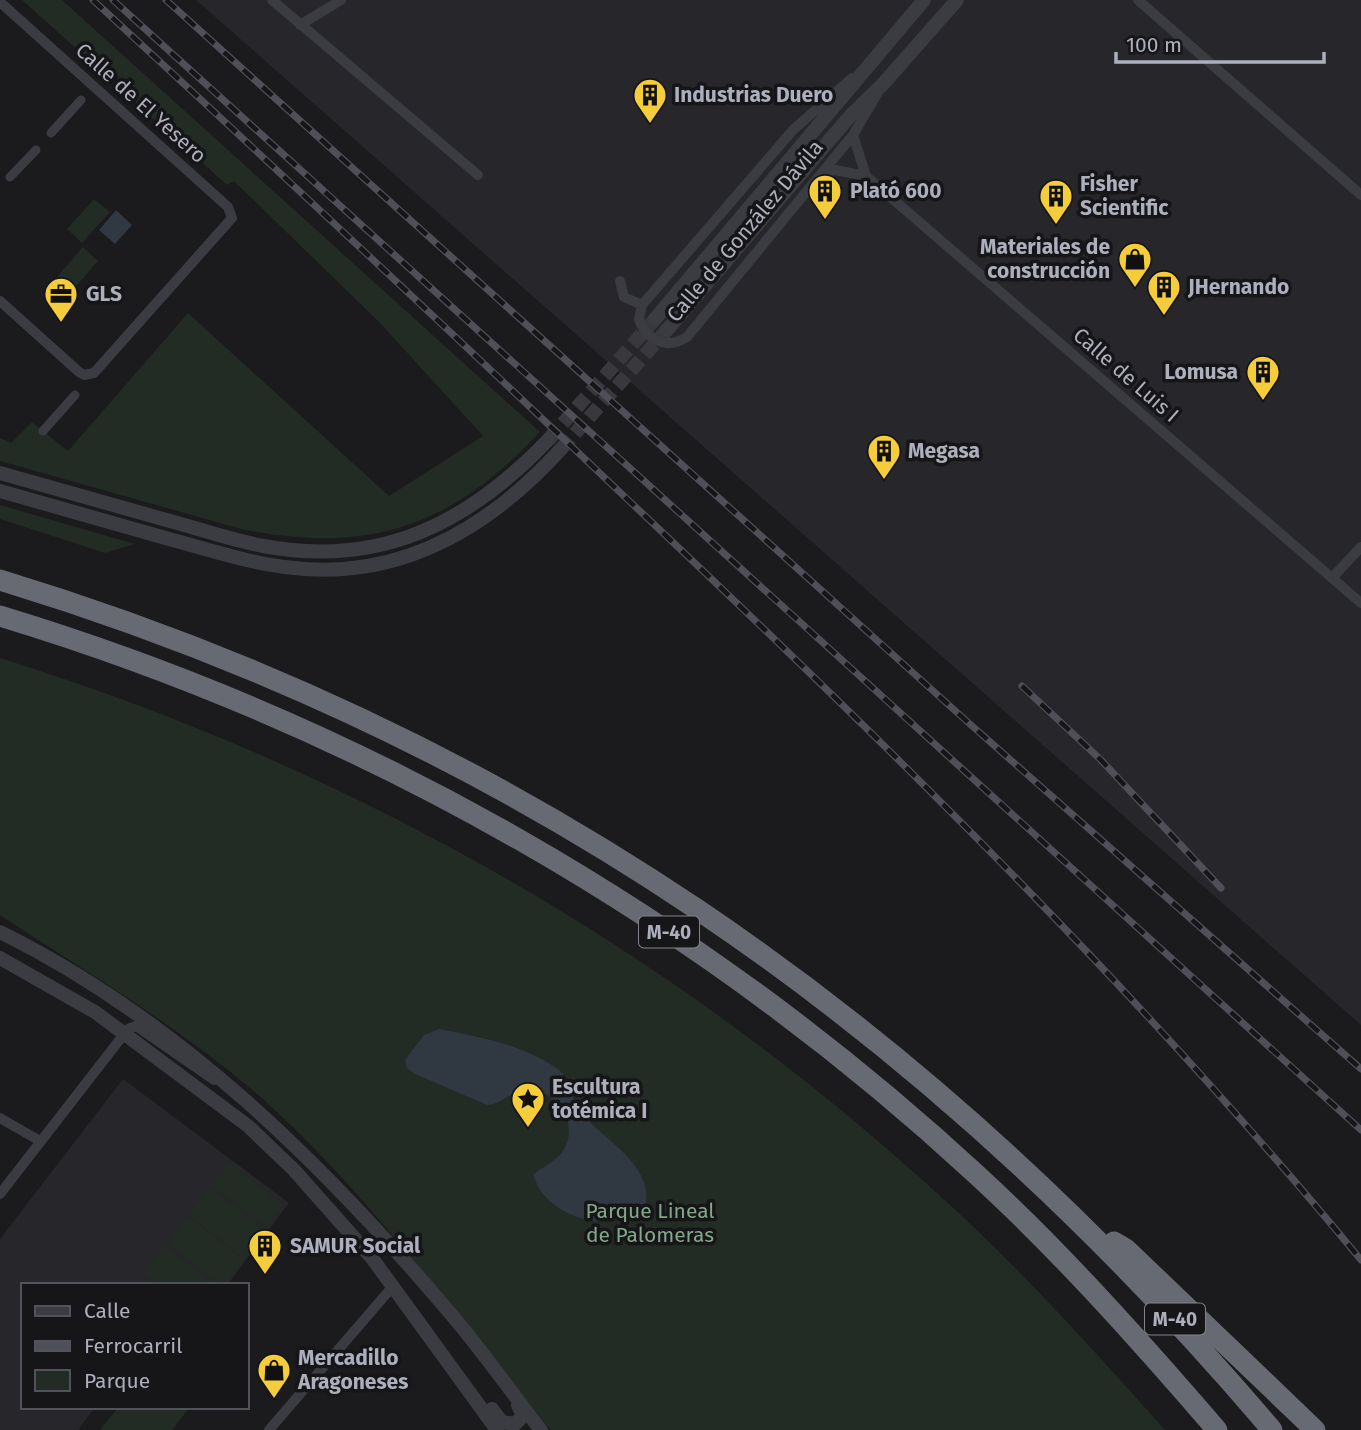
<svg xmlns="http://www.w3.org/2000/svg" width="1361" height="1430" font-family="'Fira Sans',sans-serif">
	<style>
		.built { fill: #27262a }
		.green { fill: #222b24 }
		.water { fill: #303842 }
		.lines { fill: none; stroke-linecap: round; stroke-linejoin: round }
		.tertiary-tunnel { stroke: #38383d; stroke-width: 14; stroke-dasharray: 14 7; stroke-linecap: butt }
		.pedestrian { stroke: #3b3c42; stroke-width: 9 }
		.minor { stroke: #3b3c42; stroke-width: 10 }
		.tertiary { stroke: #3b3c42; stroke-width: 14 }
		.motorway { stroke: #676973; stroke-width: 21 }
		.rail-casing { stroke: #4e4f57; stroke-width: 7 }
		.rail { stroke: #161518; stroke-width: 4.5; stroke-dasharray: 13; stroke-linecap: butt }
		.labels { text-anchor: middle; stroke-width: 7; stroke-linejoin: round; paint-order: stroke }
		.shield { fill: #161518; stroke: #80828b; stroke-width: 2 }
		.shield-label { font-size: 19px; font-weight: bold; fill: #adb0bc }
		.poi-label { font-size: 21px; font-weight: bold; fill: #adb0bc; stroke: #161518; text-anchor: start }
		.street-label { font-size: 21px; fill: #adb0bc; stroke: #161518 }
		.park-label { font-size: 21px; fill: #84a78a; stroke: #161518 }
	</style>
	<rect width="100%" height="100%" fill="#1b1a1d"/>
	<path class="built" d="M196 0H1361V1025Z
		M123 1079 289 1203 227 1285H23V1407H95L78 1430H0V1239Z"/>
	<path class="green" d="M22 0H62L540 432C451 527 369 555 241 529L0 461V438L11 443 32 422 68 451 188 313 389 496 483 436 381 324 234 181 227 185 117 86 118 75 100 59 90 61Z
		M94 199 110 212 82 243 67 229Z
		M83 247 98 261 71 292 56 278Z
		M0 505 135 544 105 553 0 519Z
		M0 658C348 766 669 948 938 1194 1019 1267 1092 1348 1165 1430H551C456 1319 374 1199 265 1101 185 1030 89 974 0 915Z
		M229 1162 284 1205 266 1228 212 1185Z
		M210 1187 265 1231 243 1258 188 1214Z
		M188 1216 244 1260 224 1285H219L167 1243Z
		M165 1245 214 1285H158L143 1273Z
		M123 1407H190L172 1430H100L116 1410Z"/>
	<path class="water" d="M116 210 132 225 115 244 99 230Z
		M439 1029C479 1037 516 1043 552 1065 573 1077 568 1097 582 1114 603 1139 652 1164 646 1203 617 1233 568 1223 543 1194 538 1189 536 1181 533 1175 541 1168 557 1160 563 1151 579 1126 561 1093 532 1090 511 1088 503 1105 487 1105L415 1074 407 1068 405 1060 424 1035Z"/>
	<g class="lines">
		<path class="tertiary-tunnel" d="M549 439 655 319
			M561 449 667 330"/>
		<path class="pedestrian" d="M51 133 81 100
			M10 177 36 150
			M43 431 75 395"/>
		<path class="minor" d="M272 0 478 175
			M1138 0 1361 195
			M0 2 228 207 232 218 94 373 84 375 79 372 0 301
			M300 25 341 0
			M852 78 793 130 642 305 639 319C646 341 667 350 687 337L853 135
			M823 172 835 170 866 176 1361 603
			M866 176 853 135 877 94
			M620 281 624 297 642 305
			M1332 578 1361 547
			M0 1118 40 1141
			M0 1194 128 1029 136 1026 214 1080
			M269 1430 394 1285"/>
		<path class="tertiary" d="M655 319 924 0
			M667 330 851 115 883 84 957 0
			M0 473C57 489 113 505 170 521 200 529 231 540 263 546 381 568 469 523 549 439
			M0 491C56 507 113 523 169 539 210 550 251 564 294 568 403 580 490 527 561 449
			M0 932C178 1020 323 1163 450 1313 482 1350 510 1391 541 1430
			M0 958 95 1012 248 1126 294 1170 372 1258 497 1430
			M492 1409 502 1422 515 1424 523 1416 518 1405"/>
		<path class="motorway" d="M0 580C514 736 926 1022 1272 1430
			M0 616C363 726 698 917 977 1175 1063 1254 1141 1342 1217 1430
			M1114 1242 1126 1249 1315 1430"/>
		<defs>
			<path id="rail" d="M93 0C271 164 449 330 625 497 882 739 1136 987 1361 1260
				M113 0 1361 1130
				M166 0 971 725 1361 1069
				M1022 686 1101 760 1221 888"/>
		</defs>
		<use href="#rail" class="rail-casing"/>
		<use href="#rail" class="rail"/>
	</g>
	<defs>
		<symbol id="building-pin" viewBox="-11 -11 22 30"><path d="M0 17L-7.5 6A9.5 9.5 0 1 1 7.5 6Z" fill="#f5cd3a" stroke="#161518"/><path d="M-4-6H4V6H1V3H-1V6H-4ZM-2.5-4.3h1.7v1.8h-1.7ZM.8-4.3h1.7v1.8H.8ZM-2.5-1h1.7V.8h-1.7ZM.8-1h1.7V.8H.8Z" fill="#111"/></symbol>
		<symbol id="shop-pin" viewBox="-11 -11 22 30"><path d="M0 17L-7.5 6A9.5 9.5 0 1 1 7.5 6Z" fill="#f5cd3a" stroke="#161518"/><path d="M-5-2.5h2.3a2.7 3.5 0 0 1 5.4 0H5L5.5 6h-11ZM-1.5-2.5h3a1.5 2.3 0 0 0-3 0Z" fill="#111"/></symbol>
		<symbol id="office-pin" viewBox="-11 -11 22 30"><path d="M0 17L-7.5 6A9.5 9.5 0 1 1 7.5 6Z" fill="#f5cd3a" stroke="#161518"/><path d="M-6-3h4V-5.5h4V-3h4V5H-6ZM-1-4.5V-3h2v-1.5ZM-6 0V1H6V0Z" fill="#111"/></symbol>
		<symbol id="sight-pin" viewBox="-11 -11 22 30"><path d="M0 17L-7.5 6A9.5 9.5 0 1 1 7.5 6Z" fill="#f5cd3a" stroke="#161518"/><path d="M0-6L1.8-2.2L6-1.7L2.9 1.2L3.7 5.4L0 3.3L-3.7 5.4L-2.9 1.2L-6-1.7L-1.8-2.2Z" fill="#111"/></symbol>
	</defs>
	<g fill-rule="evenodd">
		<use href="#building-pin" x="631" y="76" width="38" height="52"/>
		<use href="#building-pin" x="806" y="172" width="38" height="52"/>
		<use href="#building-pin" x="1037" y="177" width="38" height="52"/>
		<use href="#shop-pin" x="1116" y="240" width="38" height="52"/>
		<use href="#building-pin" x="1145" y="268" width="38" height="52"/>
		<use href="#office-pin" x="42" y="275" width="38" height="52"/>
		<use href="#building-pin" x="1244" y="353" width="38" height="52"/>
		<use href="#building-pin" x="865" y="432" width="38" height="52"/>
		<use href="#sight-pin" x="509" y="1080" width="38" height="52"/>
		<use href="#building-pin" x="246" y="1227" width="38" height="52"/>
		<use href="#shop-pin" x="255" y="1351" width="38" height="52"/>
	</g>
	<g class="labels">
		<g class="shield">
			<rect x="639" y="916.5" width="60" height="31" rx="5"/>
			<rect x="1145" y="1303.5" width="60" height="31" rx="5"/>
		</g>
		<g class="shield-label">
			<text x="669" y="939">M-40</text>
			<text x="1175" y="1326">M-40</text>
		</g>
		<g class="poi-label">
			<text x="674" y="102">Industrias Duero</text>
			<text x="1080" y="191">Fisher<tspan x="1080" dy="24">Scientific</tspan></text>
			<text x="850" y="198">Plató 600</text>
			<text x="1110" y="254" text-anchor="end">Materiales de<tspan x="1110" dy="24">construcción</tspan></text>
			<text x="1188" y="294">JHernando</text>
			<text x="86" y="301">GLS</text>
			<text x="1238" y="379" text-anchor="end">Lomusa</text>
			<text x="908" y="458">Megasa</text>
			<text x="552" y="1094">Escultura<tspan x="552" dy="24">totémica I</tspan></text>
			<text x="290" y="1253">SAMUR Social</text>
			<text x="298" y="1365">Mercadillo<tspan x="298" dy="24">Aragoneses</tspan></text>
		</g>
		<g class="street-label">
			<text transform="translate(141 103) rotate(42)" y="7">Calle de El Yesero</text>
			<text transform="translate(745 231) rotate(-50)" y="7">Calle de González Dávila</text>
			<text transform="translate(1126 375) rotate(41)" y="7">Calle de Luis I</text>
		</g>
		<g class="park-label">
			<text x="650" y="1218">Parque Lineal<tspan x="650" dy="24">de Palomeras</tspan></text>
		</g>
	</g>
	<rect x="21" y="1283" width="228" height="126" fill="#161518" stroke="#52535a" stroke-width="2"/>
	<rect x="35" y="1306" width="35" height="10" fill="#3b3c42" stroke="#52535a" stroke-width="2"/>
	<text x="84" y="1318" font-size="21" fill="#adb0bc">Calle</text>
	<rect x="35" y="1341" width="35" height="10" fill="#4e4f57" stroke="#52535a" stroke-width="2"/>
	<text x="84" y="1353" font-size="21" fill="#adb0bc">Ferrocarril</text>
	<rect x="35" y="1370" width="35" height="21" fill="#222b24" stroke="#52535a" stroke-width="2"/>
	<text x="84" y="1388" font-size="21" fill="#adb0bc">Parque</text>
	<path d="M1116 52v10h208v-10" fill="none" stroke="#adb0bc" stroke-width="3.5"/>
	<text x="1126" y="52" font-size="21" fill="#adb0bc" stroke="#161518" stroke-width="5" paint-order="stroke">100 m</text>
</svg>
